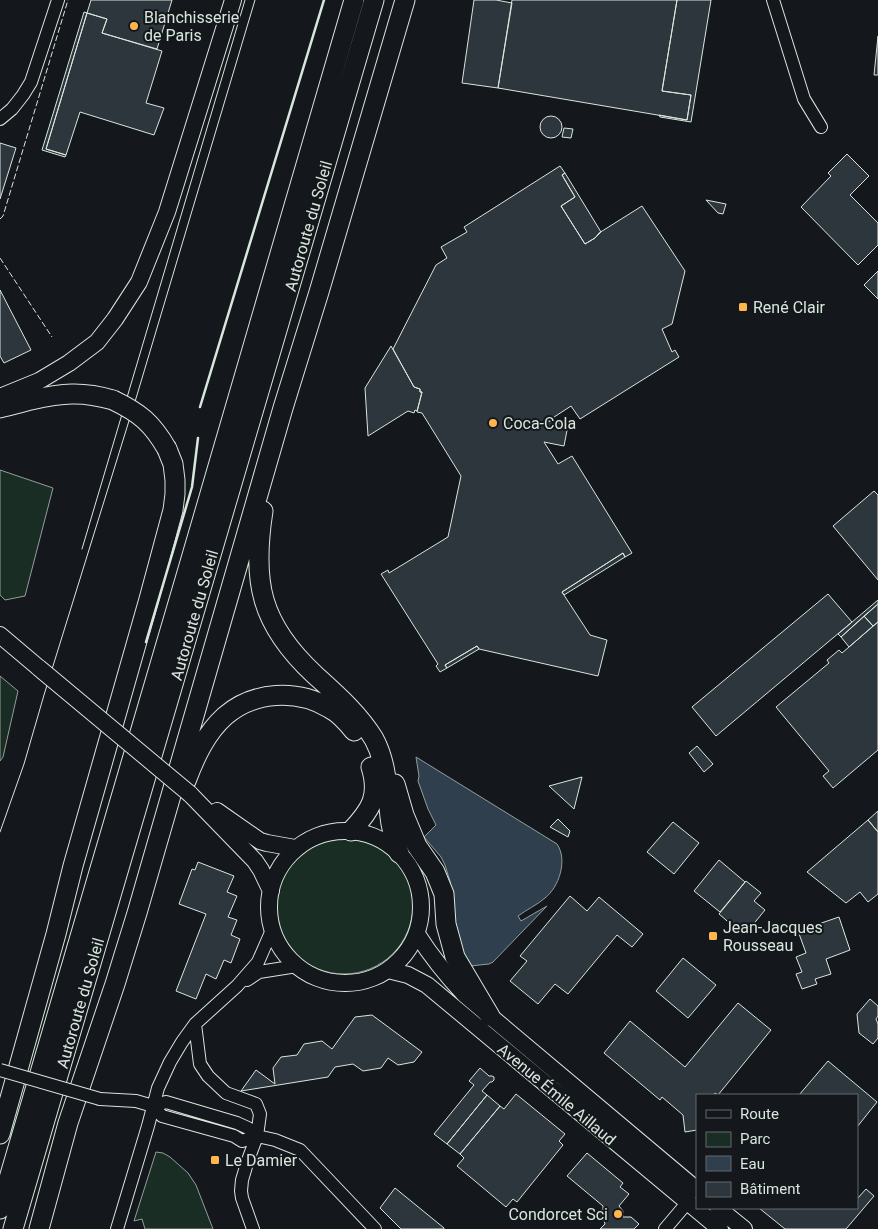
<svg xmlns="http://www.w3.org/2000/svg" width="878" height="1229" font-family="Roboto,sans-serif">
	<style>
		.green { fill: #1a2d24; stroke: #939e99 }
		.water { fill: #2f3f4d; stroke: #939e99 }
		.building { fill: #2c363c; stroke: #d8e6dc }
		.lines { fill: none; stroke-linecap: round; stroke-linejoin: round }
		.minor-casing { stroke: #d8e6dc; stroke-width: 14 }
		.major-casing { stroke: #d8e6dc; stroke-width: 18 }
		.highway-casing { stroke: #d8e6dc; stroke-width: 21 }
		.minor { stroke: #14181c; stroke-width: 12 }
		.major { stroke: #14181c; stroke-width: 16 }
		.highway { stroke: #14181c; stroke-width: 19 }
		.tram { stroke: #d8e6dc; stroke-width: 1 }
		.minor-bridge-casing { stroke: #d8e6dc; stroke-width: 14; stroke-linecap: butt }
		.major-bridge-casing { stroke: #d8e6dc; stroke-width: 18; stroke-linecap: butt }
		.highway-bridge-casing { stroke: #d8e6dc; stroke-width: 21; stroke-linecap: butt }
		.minor-bridge { stroke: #14181c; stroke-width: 12 }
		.major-bridge { stroke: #14181c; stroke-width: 16 }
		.highway-bridge { stroke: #14181c; stroke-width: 19 }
		.fence { stroke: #d8e6dc; stroke-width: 1; stroke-dasharray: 6 2.5; stroke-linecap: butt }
		.wall { stroke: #d8e6dc; stroke-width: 2.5 }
		.poi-dot { fill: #ffb74d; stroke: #14181c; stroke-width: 2 }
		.labels { text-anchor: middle; stroke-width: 4; stroke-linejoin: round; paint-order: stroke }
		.poi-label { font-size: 16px; fill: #d8e6dc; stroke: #14181c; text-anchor: start }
		.street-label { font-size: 16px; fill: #d8e6dc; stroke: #14181c }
	</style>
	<rect width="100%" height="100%" fill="#14181c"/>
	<path class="green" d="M0 470 53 488 25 596 5 600 0 595Z
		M0 676 18 691 3 757 0 761Z
		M275 905a69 69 0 1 1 138 0a69 69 0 1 1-138 0Z
		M156 1152 163 1153 170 1157 188 1173 196 1185 213 1229H145L142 1219 134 1221Z"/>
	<path class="water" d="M416 757 557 844C568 860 559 887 545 898 537 905 526 910 518 916L521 921 547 906 493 962 489 964 470 966 456 940 450 881 445 865 441 857 424 837 436 825 428 809 418 781 419 776Z"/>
	<path class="building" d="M91 0H172L157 49 102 33 107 19 87 13Z
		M474 0H496L512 3 498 88 462 83Z
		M512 0H677L662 91 691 95 687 120 498 88Z
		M677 0H711L691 122 660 117 659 115 687 120 691 95 662 91Z
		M84 12 87 13 46 149 66 155 65 157 42 150Z
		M87 13 107 19 102 33 162 51 146 103 164 108 154 135 80 112 66 155 46 149Z
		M878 36V75H874Z
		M540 127a11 11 0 1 1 22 0a11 11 0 1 1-22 0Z
		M564 128 573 129 571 138 562 137Z
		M0 143 16 148 0 199Z
		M847 154 869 176 850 195 878 223V245L858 265 801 207 831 176 828 173Z
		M560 166 565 173 562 175 575 197 561 206 585 244 595 238 599 233 642 206 685 271 672 324 662 329 672 352 675 350 679 357 580 419 571 406 548 421 568 425 564 446 544 442 558 464 572 456 632 553 625 557 623 553 562 592 590 635 607 640 598 676 479 649 477 646 445 665 447 668 440 672 436 666 438 664 381 574 388 570 389 573 448 537 461 476 422 413 417 412 422 392H420V389L414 387 393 349 436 265 447 258 441 247 467 232 464 227Z
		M565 173 601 232 595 238 585 244 561 206 575 197 562 175Z
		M706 200 726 204 723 214 718 213Z
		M878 271V299L864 285Z
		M0 290 31 350 4 363 0 356Z
		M391 346 414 387 420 389V392H422L417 411 415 410 414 413 408 411 368 436 365 388Z
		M874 491 878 495V580L833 526Z
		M623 553 625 557 564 595 562 592Z
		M828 594 852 622 716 736 692 707Z
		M878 600V604L841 637 838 634Z
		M878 604V622L873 626 864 616Z
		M864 616 873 626 849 647 841 637Z
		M878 622V750L833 788 823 776 829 771 776 707 829 663 827 660 839 650 842 653Z
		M477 646 479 649 447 668 445 665Z
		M697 746 713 764 704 772 689 753Z
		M582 777 574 809 549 786Z
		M878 811V832L868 820Z
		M558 819 570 831 568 837 550 827Z
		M868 820 878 832V894L868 902 860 892 846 903 807 872Z
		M673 822 699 843 674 874 647 852Z
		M719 860 745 882 720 912 694 891Z
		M198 862 234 876 227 892 237 896 228 917 237 920 231 935 240 939 231 963 224 960 216 979 206 974 196 999 176 991 206 914 179 904 192 869 195 870Z
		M746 881 761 893 754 901 765 910 747 932 741 933 719 914Z
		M570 896 587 911 599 897 643 934 632 947 617 935 568 994 555 984 538 1004 510 981 527 961 520 956Z
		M839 917 850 950 826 959 831 974 815 979 817 984 802 989 796 974 802 972 796 957 806 953 798 931Z
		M683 958 716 985 688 1018 656 991Z
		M870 999 878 1006V1016L876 1019 878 1024V1038L873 1044 859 1033 857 1014Z
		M738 1003 771 1030 718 1095 715 1093 713 1095H697V1130L685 1132 683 1115 662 1097 660 1100 604 1053 630 1021 685 1067Z
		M372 1015 422 1052 414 1062 398 1065 388 1058 381 1068 363 1071 353 1064 335 1067 328 1077 241 1091 256 1070 275 1084 273 1068 281 1057 297 1055 304 1044 322 1041 332 1049 355 1017Z
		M828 1061 877 1102 857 1127V1095H799Z
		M480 1068 489 1076H492L494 1077V1080L492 1082H490L482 1091 487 1095 447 1144 434 1134 474 1085 469 1081Z
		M516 1094 565 1134 559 1141 563 1145 517 1202 513 1199 506 1207 457 1166 464 1158 460 1154 500 1106 504 1109Z
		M487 1095 500 1106 460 1154 447 1144Z
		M587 1153 623 1183 620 1187 629 1194 619 1206 623 1211V1217H631L639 1224 634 1229H600L605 1224 604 1220H598L597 1211 603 1210V1206L567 1176Z
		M395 1188 444 1228V1229H401L380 1208Z
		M866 1189 874 1196 846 1229H785L759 1208H857V1199Z"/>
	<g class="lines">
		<defs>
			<path id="minor" d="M773 0 804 99 821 127
				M0 119 12 109 23 95 31 82 58 0
				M247 980 259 972 297 966
				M195 1024 200 1064 208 1076 226 1093 256 1104 260 1114 257 1136 248 1160 242 1180 241 1191 242 1198 253 1229
				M100 1099 136 1101 153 1106 162 1116 234 1136 242 1141 257 1136
				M153 1106 166 1102 237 1123 248 1128 257 1136 275 1140 300 1150 375 1229
				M117 1229 148 1126 158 1088 170 1062 182 1042 195 1024 237 986 258 962 272 930
				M665 1229 687 1203"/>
			<path id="major" d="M0 397 39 381 69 363 97 342 115 319 139 282 167 212 233 0
				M0 635 39 668
				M190 794 255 861 261 870 271 891
				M217 811 260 841 267 843 295 848
				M269 907a76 76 0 1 1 152 0a76 76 0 1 1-152 0Z
				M417 934C431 956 447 976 465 995L697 1190
				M388 970 408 975 427 985 720 1229
				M718 1208 744 1229"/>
			<path id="highway" d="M0 408C10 405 21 403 31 400 62 393 82 391 113 400
				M263 511C252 582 260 624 315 675 336 694 359 714 374 739 387 763 387 790 390 817 391 829 395 841 399 853
				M186 781C195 757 206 733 225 716 254 691 297 689 329 708 339 713 347 722 354 731
				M395 784 404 815 417 846 435 872 444 894 446 924 455 957 490 1016
				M351 831C371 810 380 796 371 767
				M0 1134 56 934 73 866 149 599 173 510 175 494V480L173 464 167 449
				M0 1209 186 576 354 0
				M13 1229 374 0
				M39 1229 68 1123 115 984 137 913 283 408 319 292 405 0"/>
		</defs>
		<use href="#minor" class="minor-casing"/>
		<use href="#major" class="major-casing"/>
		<use href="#highway" class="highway-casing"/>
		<use href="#minor" class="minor"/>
		<use href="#major" class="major"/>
		<use href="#highway" class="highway"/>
		<path class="tram" d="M82 549 245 0
			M0 832 24 764 44 695 137 395 255 0"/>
		<defs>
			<path id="minor-bridge" d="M0 1070 100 1099"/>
			<path id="major-bridge" d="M39 668 190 794"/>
			<path id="highway-bridge" d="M113 400C140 413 152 423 167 449"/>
		</defs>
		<use href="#minor-bridge" class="minor-bridge-casing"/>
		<use href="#major-bridge" class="major-bridge-casing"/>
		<use href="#highway-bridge" class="highway-bridge-casing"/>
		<use href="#minor-bridge" class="minor-bridge"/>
		<use href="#major-bridge" class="major-bridge"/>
		<use href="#highway-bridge" class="highway-bridge"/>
		<path class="fence" d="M0 219 3 216 68 0
			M0 258 52 337"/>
		<path class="wall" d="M200 407 324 0
			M146 642 192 487 198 438"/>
	</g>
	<g class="poi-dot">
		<circle cx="134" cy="26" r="5"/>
		<rect x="738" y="302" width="10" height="10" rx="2.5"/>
		<circle cx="493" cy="423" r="5"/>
		<rect x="708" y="931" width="10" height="10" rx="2.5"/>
		<rect x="210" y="1155" width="10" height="10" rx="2.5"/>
		<circle cx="618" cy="1214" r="5"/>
	</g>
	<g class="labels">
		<g class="poi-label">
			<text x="144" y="23">Blanchisserie<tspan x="144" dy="18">de Paris</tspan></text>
			<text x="753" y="313">René Clair</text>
			<text x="503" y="429">Coca-Cola</text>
			<text x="723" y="933">Jean-Jacques<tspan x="723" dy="18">Rousseau</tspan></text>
			<text x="225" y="1166">Le Damier</text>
			<text x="608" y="1220" text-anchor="end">Condorcet Sci</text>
		</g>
		<g class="street-label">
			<text transform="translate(308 226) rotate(-74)" y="6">Autoroute du Soleil</text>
			<text transform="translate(194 615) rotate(-74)" y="6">Autoroute du Soleil</text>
			<text transform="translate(80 1003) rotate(-74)" y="6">Autoroute du Soleil</text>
			<text transform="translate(557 1094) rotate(40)" y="6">Avenue Émile Aillaud</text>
		</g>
	</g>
	<rect x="696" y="1094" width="162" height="115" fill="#14181c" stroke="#626a69"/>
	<rect x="706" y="1110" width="25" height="8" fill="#14181c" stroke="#626a69"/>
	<text x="740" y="1119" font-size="15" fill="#d8e6dc">Route</text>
	<rect x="706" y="1132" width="25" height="15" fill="#1a2d24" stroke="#626a69"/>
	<text x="740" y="1144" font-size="15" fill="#d8e6dc">Parc</text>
	<rect x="706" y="1156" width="25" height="15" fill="#2f3f4d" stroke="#626a69"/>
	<text x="740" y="1169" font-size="15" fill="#d8e6dc">Eau</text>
	<rect x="706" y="1182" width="25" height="15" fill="#2c363c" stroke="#626a69"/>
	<text x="740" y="1194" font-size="15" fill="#d8e6dc">Bâtiment</text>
</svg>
